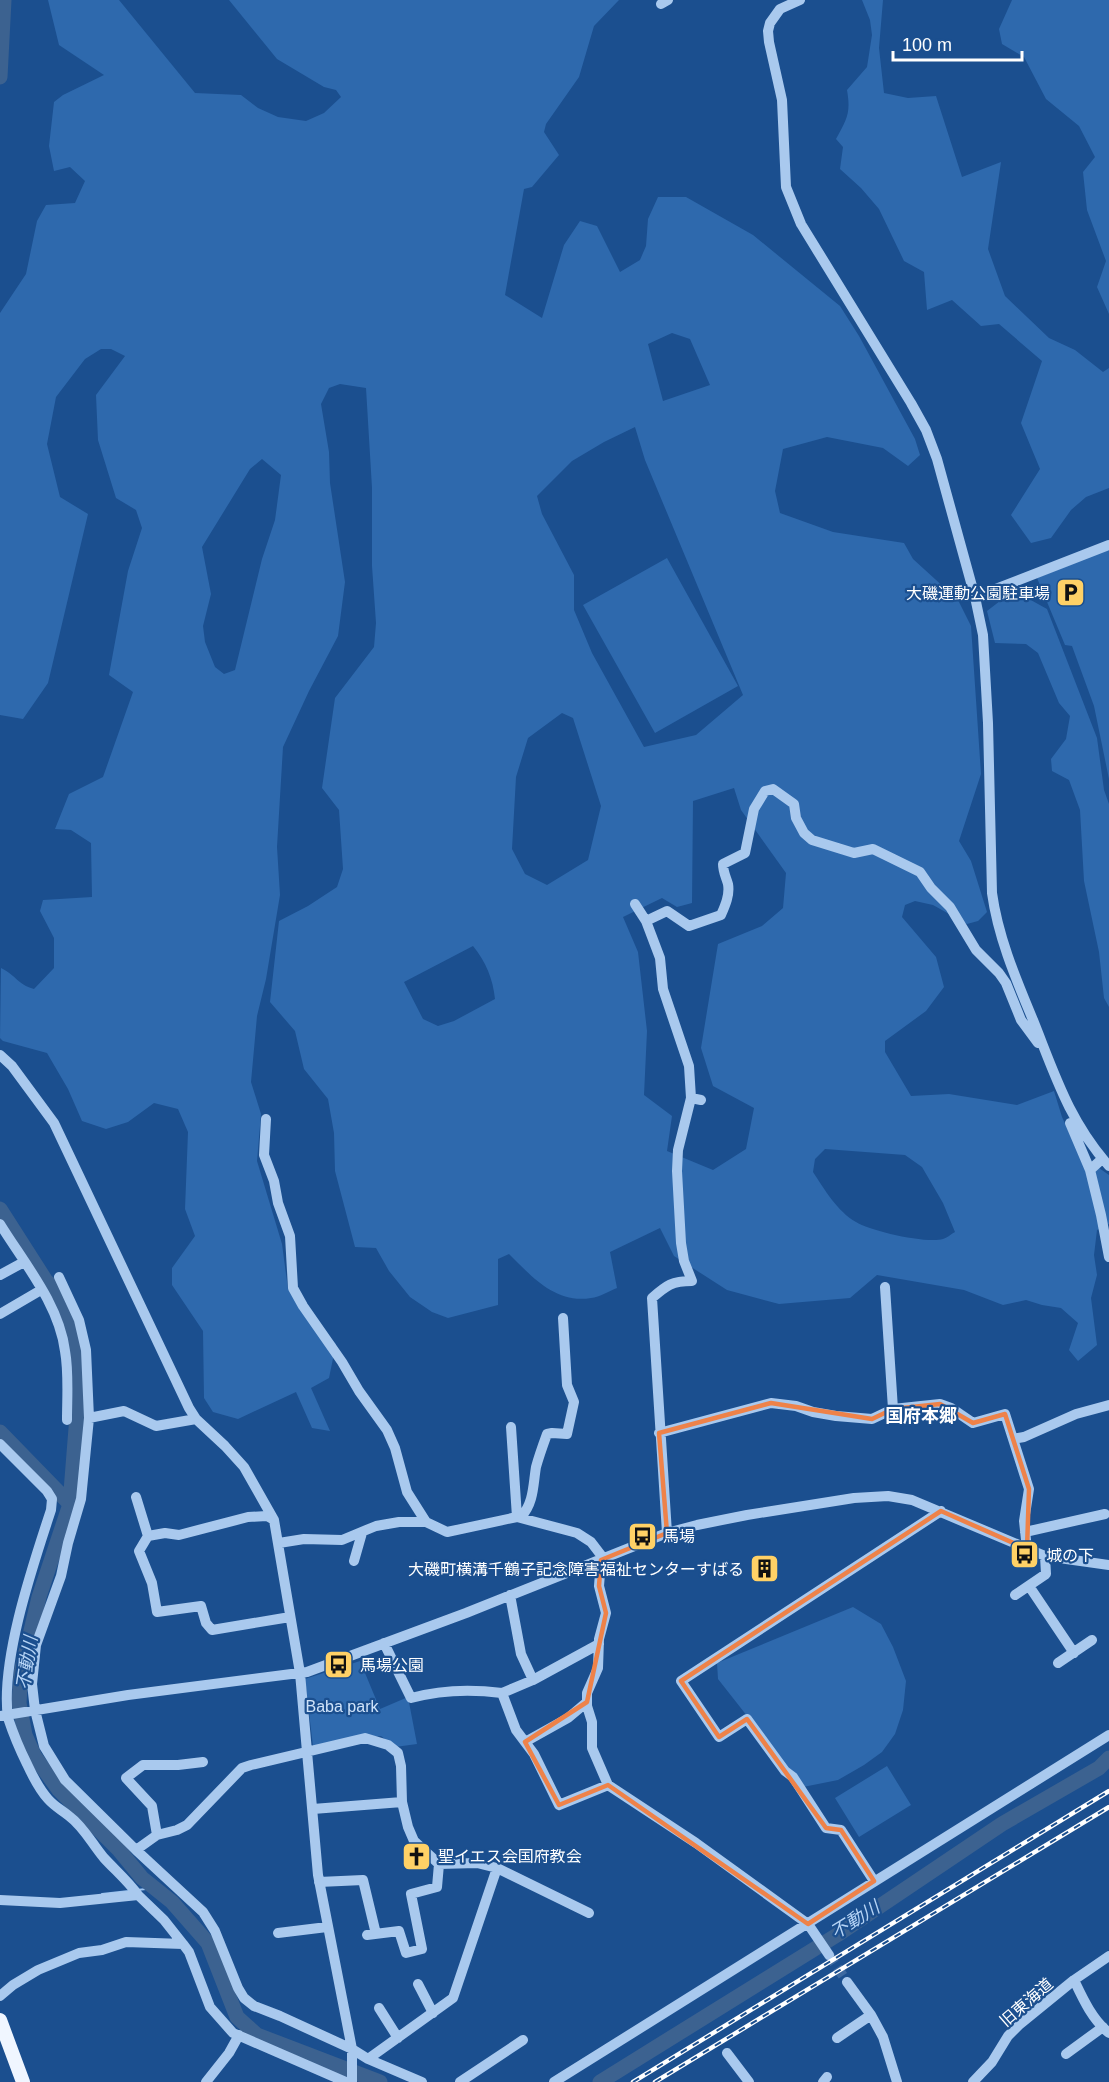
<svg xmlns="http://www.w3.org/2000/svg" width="1109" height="2082" font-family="Arial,'Noto Sans JP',sans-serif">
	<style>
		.green { fill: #2e69ad; fill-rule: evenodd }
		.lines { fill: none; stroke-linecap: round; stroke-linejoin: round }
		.stream { stroke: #9cc4f0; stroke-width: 2 }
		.river { stroke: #3c6290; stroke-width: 15 }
		.minor-tunnel { stroke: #3d69a0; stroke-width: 10; stroke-dasharray: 10 5; stroke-linecap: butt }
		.minor { stroke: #a9c9ee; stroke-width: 10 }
		.major { stroke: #f0f6ff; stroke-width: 14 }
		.rail-casing { stroke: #fff; stroke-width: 4.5 }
		.rail { stroke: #1b4f8f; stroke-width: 2; stroke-dasharray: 7; stroke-linecap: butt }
		.marked { fill: none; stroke: #ee8249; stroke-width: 4.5; stroke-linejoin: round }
		.labels { text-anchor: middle; stroke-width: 4.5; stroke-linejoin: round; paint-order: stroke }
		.poi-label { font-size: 16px; fill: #fff; stroke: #1b4f8f; text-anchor: start }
		.park-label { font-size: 16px; fill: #cfe3fa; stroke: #1b4f8f }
		.street-label { font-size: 16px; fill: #fff; stroke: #1b4f8f }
		.neighbourhood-label { font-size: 18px; font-weight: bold; fill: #fff; stroke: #1b4f8f }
		.water-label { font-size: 18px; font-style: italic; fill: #b5d3f5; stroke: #1b4f8f }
	</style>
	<rect width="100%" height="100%" fill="#1b4f8f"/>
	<path class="green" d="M48 0H119L195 93 241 95 258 108 278 117 306 121 324 113 341 97 336 90 324 87 277 59 229 0H619L594 26 579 77 546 124 544 132 559 155 532 187 524 189 505 295 542 318 564 245 580 221 597 226 620 272 640 260 646 246 648 219 658 197H686L753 235 840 306 859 336 915 439 920 455 908 466 883 448 827 437 783 449 775 491 780 513 833 532 904 543 913 559 958 600 971 626 981 774 959 841 971 861 987 912 978 921 967 924 933 905 915 901 905 905 902 917 936 957 944 987 926 1011 885 1041V1052L911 1096 949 1094 1017 1105 1054 1091 1062 1117 1079 1154 1109 1175V1224L1097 1230 1094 1255 1097 1275 1091 1298 1097 1345 1078 1361 1069 1350 1078 1323 1061 1308 1042 1305 1026 1300 1003 1305 964 1290 877 1275 850 1298 779 1304 727 1290 674 1256 660 1228 610 1252 617 1288C609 1291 600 1297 591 1298 556 1304 532 1277 509 1254L498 1259V1305L448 1318 432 1312 410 1297 389 1271 376 1248 355 1247 335 1171 334 1133 328 1099 304 1069 295 1031 270 1002 279 921 308 906 337 887 343 869 339 810 322 788 335 698 374 647 376 623 372 566V488L366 388 340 384 329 388 321 404 329 452 330 483 345 582 338 636 309 691 283 747 277 847 280 895 266 979 257 1016 251 1082 261 1114 257 1161 282 1244 288 1289 336 1344 329 1378 311 1388 330 1431 312 1428 296 1392 238 1419 213 1412 204 1398 203 1331 172 1285V1268L195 1236 185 1209 188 1132 178 1109 154 1103 128 1122 106 1129 82 1121 68 1089 47 1053 3 1041 0 1038 1 968C17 976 17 984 34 989L54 968V938L40 911 43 900 92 897 91 843 71 830 55 829 69 794 103 777 133 692 109 675 128 571 142 528 136 510 116 498 98 440 96 395 125 356 111 349H101L85 359 56 397 47 444 60 497 88 514 48 683 23 719 0 715V313L26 274 37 221 46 205 75 203 85 181 70 167 54 171 49 146 54 102 63 95 104 75 59 45ZM672 333 690 339 710 385 663 401 648 344ZM635 427 645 460 743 695 696 735 644 747 592 653 574 610V575L542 514 537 496 572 461 604 442ZM262 459 281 475 275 520 262 559 235 670 224 674 215 667 205 642 203 626 211 594 202 547 250 469ZM562 713 573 718 601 806 588 860 547 885 525 874 512 849 516 777 528 738ZM734 788 741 810 786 873 783 908 762 926 718 944 701 1048 713 1086 754 1108 746 1149 713 1170 667 1151 672 1116 644 1095 647 1031 638 952 623 917 662 898 677 907 692 903 693 801ZM473 946C486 962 493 979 495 999L454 1021 438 1026 423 1019 404 982ZM825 1149 905 1155 922 1167 943 1203 955 1232C951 1234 947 1238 943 1239 927 1244 870 1231 856 1222 838 1212 824 1189 813 1172L815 1159Z
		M862 0H883L879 48 884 93 908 98 936 96 962 177 1001 162 988 249 1005 296 1049 338 1075 350 1103 372 1109 368V488L1086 497 1071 510 1051 538 1031 543 1011 515 1040 469 1021 423 1042 361 999 324 981 326 952 300 927 310 924 272 904 261 879 209 861 188 840 169 843 147 836 139C847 119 851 113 847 90L867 67 872 35 870 20Z
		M1012 0H1109V314L1097 287 1106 261 1087 210 1083 172 1095 157 1079 126 1046 99 1024 57 1002 44 999 29Z
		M1109 549V779L1094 706 1072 646 1065 645 1037 578Z
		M667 558 738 686 655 733 583 605Z
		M1029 599 1047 609 1097 738 1104 790 1109 804V1007L1104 998 1099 952 1084 881 1080 810 1069 780 1052 771 1051 759 1066 739 1070 716 1059 703 1038 653 1026 644 995 643 987 611 1000 601Z
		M853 1607 881 1624 893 1647 906 1681 903 1710 895 1734 882 1752 864 1765 838 1780 803 1787 718 1679 717 1663Z
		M360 1661 380 1709 408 1697 417 1744 395 1747 381 1736 313 1746 305 1679Z
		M887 1766 911 1805 859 1837 835 1798Z"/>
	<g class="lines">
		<path class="stream" d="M0 54 1 55
			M137 1890 155 1888
			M102 1894 129 1891"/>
		<path class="river" d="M0 77 4 0
			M0 1209 46 1281 54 1288 68 1323 77 1352 78 1403 70 1504 39 1597 21 1673 19 1703 25 1735 35 1757 59 1790 119 1850 142 1878 172 1902 208 1943 237 2017 257 2035 380 2082
			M0 1432 70 1504
			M600 2082 837 1935 1002 1824 1099 1768 1109 1758"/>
		<path class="minor-tunnel" d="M829 1955 847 1982"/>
		<path class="minor" d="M800 0 780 9 770 23 768 31 769 42 782 100 786 187 801 224 911 403 926 430 937 459 975 597 983 635 988 723 992 893C998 937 1016 979 1033 1020 1055 1075 1069 1121 1109 1166
			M661 4 668 0
			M975 597 1109 545
			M635 904 646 921 660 958 663 989 689 1066 691 1098
			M646 921 667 911 689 926 721 915C725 906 730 895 728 884 726 877 723 872 723 864L745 853 754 809 765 791 773 789 794 804 796 818 804 833 812 840 854 853 873 849 920 872 931 888 950 907 976 950 999 973 1006 983 1021 1020 1038 1043
			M0 1055 12 1066 54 1123 189 1408 196 1419 225 1446 244 1467 274 1520 300 1673 318 1875 352 2049V2082
			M266 1119 264 1155 274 1181 278 1203 290 1236 293 1288 303 1306 342 1362 359 1391 387 1430 395 1448 407 1492 426 1522
			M1070 1123 1090 1170
			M1102 1159 1090 1170 1101 1215 1109 1257
			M0 1224C24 1263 59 1304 65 1351 69 1373 67 1397 67 1420
			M0 1275 24 1262
			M59 1277 79 1320 86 1350 89 1418 81 1499 68 1543 61 1576 36 1645 32 1684 35 1710 44 1746 65 1780 136 1850 203 1912 215 1931 238 1988 244 1998 254 2006 280 2016 352 2049 368 2059 422 2082
			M885 1287 893 1409
			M0 1314 41 1290
			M89 1418 124 1411 156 1426 196 1419
			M511 1427 517 1517
			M659 1433 771 1403 796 1406 813 1412 836 1416 872 1419 893 1409 940 1404 951 1408 973 1423 1005 1414 1029 1489 1024 1521 1027 1549
			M1013 1439 1024 1437 1076 1414 1109 1405
			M0 1444 47 1491 52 1499 51 1510C33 1565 0 1661 8 1718 13 1733 20 1750 27 1764 33 1777 39 1789 48 1799 55 1807 62 1810 69 1816 84 1827 92 1844 104 1858 116 1871 128 1881 138 1895L60 1903 0 1900
			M136 1497 148 1536 139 1551 152 1583 157 1612 201 1606 206 1623 212 1630 290 1617
			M521 1517C534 1503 533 1485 536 1467 539 1456 543 1445 547 1434L552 1433 567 1434 574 1402 567 1385 563 1318
			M1025 1532 1105 1514
			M667 1533 652 1298C667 1285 672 1281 692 1281L684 1261 681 1243 677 1171 678 1150 691 1098 701 1100
			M148 1536 165 1533 179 1535 248 1517 267 1516 274 1520
			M279 1543 304 1539 342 1540 376 1526 399 1522H426L447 1532 517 1517 577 1533 591 1542 604 1559
			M601 1560 599 1586 606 1613 599 1639 598 1668 587 1693V1706L592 1722V1748L608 1785
			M354 1561 362 1533
			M1029 1586 1074 1653
			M1015 1595 1046 1574 1045 1556
			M384 1643 411 1698C440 1690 472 1689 502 1693L516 1730 534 1754 559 1805 608 1785 696 1843 808 1924 829 1955
			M1058 1663 1092 1640
			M533 1680 599 1644
			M502 1693 533 1680 521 1654 510 1595
			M0 1716 128 1695 307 1672 466 1613 667 1533 697 1525 747 1515 854 1498 888 1496 912 1500 1045 1556 1109 1565
			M525 1742 568 1718 587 1702
			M313 1809 402 1802 408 1827 414 1841 439 1864 477 1863 497 1868
			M157 1835 152 1806 126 1778 143 1765H178L203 1762
			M136 1850 157 1835 177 1830 187 1825 242 1768 251 1765 365 1738 388 1745 398 1753 401 1766 402 1802
			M874 1881 841 1830 826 1828 793 1777 785 1771 747 1719 719 1737 681 1681 941 1511
			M319 1882 363 1880 376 1934
			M138 1895 164 1920 183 1944
			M278 1933 327 1927
			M367 1935 399 1931 406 1953 422 1949 411 1894 437 1887 439 1864
			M1074 1980C1083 1999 1092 2019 1109 2033
			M847 1982 871 2015 883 2037 897 2082
			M418 1984 433 2013
			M0 1996 13 1985 38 1970 79 1953 102 1950 126 1942 183 1944 189 1952 210 2007 233 2033 346 2082
			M379 2008 398 2038
			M837 2038 871 2015
			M727 2053 749 2082
			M1066 2054 1103 2027
			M368 2059 453 1998 497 1868 589 1913
			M206 2082 229 2053 239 2035
			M460 2082 523 2040
			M554 2082 1109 1735
			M823 2082 827 2077
			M973 2082 992 2062 1008 2036 1020 2024 1074 1980 1109 1956"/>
		<path class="major" d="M0 2020 23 2082"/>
		<defs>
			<path id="rail" d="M633 2082 1109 1791
				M655 2082 1109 1807"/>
		</defs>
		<use href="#rail" class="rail-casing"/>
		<use href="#rail" class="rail"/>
	</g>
	<path class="marked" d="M771 1403 872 1419 893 1409 940 1404 973 1423 1005 1414 1029 1489 1027 1549 941 1511 681 1681 719 1737 747 1719 826 1828 841 1830 874 1881 808 1924 608 1785 559 1805 525 1742 587 1702 606 1613 599 1586 601 1560 667 1533 659 1433Z"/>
	<defs>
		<symbol id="parking-square" viewBox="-11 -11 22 22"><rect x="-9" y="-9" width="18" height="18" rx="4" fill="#ffd166" stroke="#1b4f8f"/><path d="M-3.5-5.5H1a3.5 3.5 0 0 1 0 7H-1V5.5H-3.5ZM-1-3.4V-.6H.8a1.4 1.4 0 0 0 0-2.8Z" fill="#111"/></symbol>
		<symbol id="bus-square" viewBox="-11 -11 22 22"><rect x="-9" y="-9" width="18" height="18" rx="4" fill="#ffd166" stroke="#1b4f8f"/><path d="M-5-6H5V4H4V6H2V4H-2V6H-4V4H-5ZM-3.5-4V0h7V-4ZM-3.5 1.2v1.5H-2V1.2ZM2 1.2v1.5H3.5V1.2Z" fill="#111"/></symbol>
		<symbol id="building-square" viewBox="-11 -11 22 22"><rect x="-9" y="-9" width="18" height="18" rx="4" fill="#ffd166" stroke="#1b4f8f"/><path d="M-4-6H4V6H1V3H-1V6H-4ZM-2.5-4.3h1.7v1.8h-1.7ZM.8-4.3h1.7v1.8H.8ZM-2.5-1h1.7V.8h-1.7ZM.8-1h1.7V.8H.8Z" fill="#111"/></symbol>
		<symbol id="church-square" viewBox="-11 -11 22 22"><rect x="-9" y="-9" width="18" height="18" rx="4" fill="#ffd166" stroke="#1b4f8f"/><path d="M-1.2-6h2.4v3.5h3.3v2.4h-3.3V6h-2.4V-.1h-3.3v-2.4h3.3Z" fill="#111"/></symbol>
	</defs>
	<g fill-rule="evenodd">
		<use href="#parking-square" x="1054" y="576" width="33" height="33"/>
		<use href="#bus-square" x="626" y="1520" width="33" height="33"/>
		<use href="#bus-square" x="1008" y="1538" width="33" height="33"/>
		<use href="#building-square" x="748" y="1552" width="33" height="33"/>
		<use href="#bus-square" x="322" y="1648" width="33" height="33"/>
		<use href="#church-square" x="400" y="1840" width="33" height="33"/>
	</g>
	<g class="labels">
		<g class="poi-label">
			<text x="1050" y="599" text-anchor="end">大磯運動公園駐車場</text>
			<text x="663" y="1542">馬場</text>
			<text x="1046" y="1561">城の下</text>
			<text x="744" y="1575" text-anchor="end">大磯町横溝千鶴子記念障害福祉センターすばる</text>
			<text x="360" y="1671">馬場公園</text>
			<text x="438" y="1862">聖イエス会国府教会</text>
		</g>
		<g class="park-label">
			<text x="342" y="1712">Baba park</text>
		</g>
		<g class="street-label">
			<text transform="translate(1026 2002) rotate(-41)" y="6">旧東海道</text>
		</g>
		<g class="neighbourhood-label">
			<text x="921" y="1422">国府本郷</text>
		</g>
		<g class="water-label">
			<text transform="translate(27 1663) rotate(-81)" y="6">不動川</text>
			<text transform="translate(855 1920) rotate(-32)" y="6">不動川</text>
		</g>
	</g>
	<path d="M893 51v9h129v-9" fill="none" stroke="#ffffff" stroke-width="3"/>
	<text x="902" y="51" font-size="18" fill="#ffffff" stroke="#1b4f8f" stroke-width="4.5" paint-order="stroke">100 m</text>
</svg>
